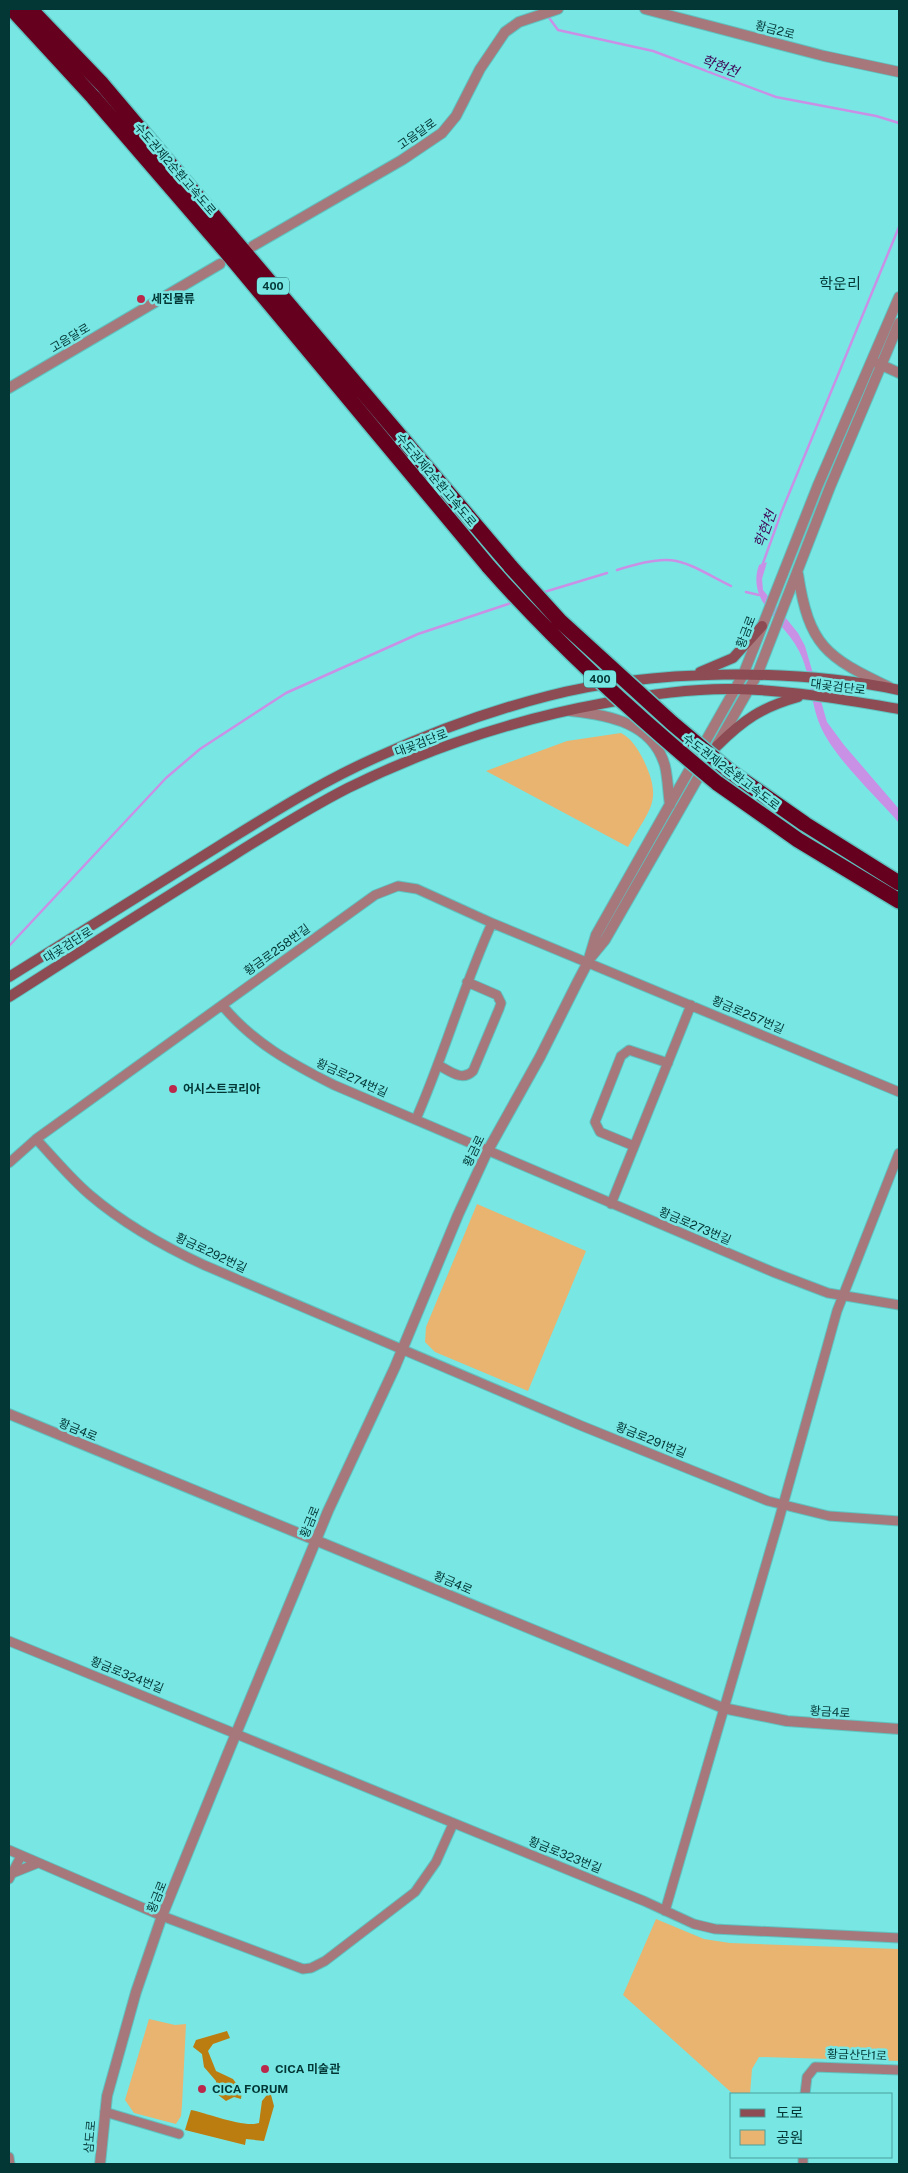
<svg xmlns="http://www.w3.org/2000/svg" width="908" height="2173" font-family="'Public Sans','Noto Sans KR',sans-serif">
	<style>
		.green { fill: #e8b470 }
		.forest { fill: #bc7d10 }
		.water { fill: #c991e6 }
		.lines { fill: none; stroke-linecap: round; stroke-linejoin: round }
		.stream { stroke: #c991e6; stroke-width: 2.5 }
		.minor-casing { stroke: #60c3c0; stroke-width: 11 }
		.tertiary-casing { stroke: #60c3c0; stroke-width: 12 }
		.secondary-casing { stroke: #60c3c0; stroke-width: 12 }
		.motorway-casing { stroke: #60c3c0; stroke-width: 18 }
		.minor { stroke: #a6777b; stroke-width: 9 }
		.tertiary { stroke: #a6777b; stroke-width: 10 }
		.secondary { stroke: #8d4b53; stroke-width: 10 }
		.motorway { stroke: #66001f; stroke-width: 15 }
		.motorway-bridge-casing { stroke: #60c3c0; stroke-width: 18; stroke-linecap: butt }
		.motorway-bridge { stroke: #66001f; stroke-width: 15 }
		.poi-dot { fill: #ba294b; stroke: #78e6e3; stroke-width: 2 }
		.labels { text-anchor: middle; stroke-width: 5; stroke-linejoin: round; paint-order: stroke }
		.shield { fill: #78e6e3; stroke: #256c6a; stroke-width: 1 }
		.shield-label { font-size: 11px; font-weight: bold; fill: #023736 }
		.street-label { font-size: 12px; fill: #023736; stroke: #78e6e3 }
		.poi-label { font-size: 12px; font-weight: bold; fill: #023736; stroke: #78e6e3; text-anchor: start }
		.water-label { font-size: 14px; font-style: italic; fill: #400957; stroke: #78e6e3 }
		.quarter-label { font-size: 15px; fill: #023736; stroke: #78e6e3 }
	</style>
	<rect width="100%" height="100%" fill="#78e6e3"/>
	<path class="green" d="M621 733C631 738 638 749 643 759 664 802 649 809 628 847L486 771 567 741Z
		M477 1204 586 1251 528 1391 435 1352 425 1342 426 1327Z
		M656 1919 704 1939 730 1943 899 1949V2061L759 2057 752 2069 750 2094H733L623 1995Z
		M149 2019 175 2025 186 2024 182 2105 181 2116 176 2124 134 2113 125 2100Z"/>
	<path class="forest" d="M227 2031 230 2038 213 2044 208 2051 216 2071 233 2079 242 2091 241 2099 234 2097 226 2101 217 2094 216 2081 204 2067 202 2054 193 2047 196 2040Z
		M270 2091 274 2106 264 2141 246 2139 245 2145 185 2130 191 2110C207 2113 244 2128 259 2123L262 2101Z"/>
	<path class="water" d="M767 562 762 579 763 590 798 633 805 646 827 722 844 745 899 809V823C876 796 833 757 820 725 810 701 811 674 799 651 784 621 746 602 759 565Z"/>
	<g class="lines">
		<path class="stream" d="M547 15 558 30 653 51 776 97 876 116 899 123
			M762 566 781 513 899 227
			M617 570C675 551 680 560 731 586
			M746 592 759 595
			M541 593 607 573
			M9 946 166 778 200 749 286 693 418 634 514 602"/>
		<defs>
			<path id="minor" d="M222 1005C252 1042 292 1064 334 1085L773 1272 828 1293 899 1305
				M438 1065C450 1071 462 1082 473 1071L499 1009 501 1003 497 995 467 982
				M416 1119C444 1055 463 987 492 923
				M36 1139C54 1158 70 1178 90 1195 124 1224 163 1246 204 1265L582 1426 768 1501 829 1516 899 1521
				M634 1146 600 1132 595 1122 621 1056 629 1050 668 1063
				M9 1163 36 1139 375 895 398 886 417 889 492 923 899 1092
				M611 1204 691 1005
				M9 1641 644 1901 694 1924 715 1929 899 1938
				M9 1850 162 1916 303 1969 311 1968 325 1961 415 1892 436 1862 453 1824
				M13 1873 38 1863
				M9 1879 21 1856
				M665 1911 778 1523 837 1311 899 1153
				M805 2094 807 2077 815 2067 899 2070
				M105 2112 179 2134
				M9 2157 10 2164
				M803 2164V2157"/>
			<path id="tertiary" d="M645 9 824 56 899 72
				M253 246 402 160 442 133 456 116 480 69 505 32 519 22 558 9
				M877 363 899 373
				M9 388 220 264
				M798 574C809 646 826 657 889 687
				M571 711C609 715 653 723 665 766 668 779 668 792 670 805
				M591 957 605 940 757 675 830 487 899 323
				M9 1414 723 1708 787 1721 899 1729
				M100 2164 107 2096 136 1992 162 1916 228 1753 328 1511 395 1367 458 1215 487 1152 540 1057 577 983 588 962 596 935 743 675 818 485 899 297"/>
			<path id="secondary" d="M700 672 733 658 762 626
				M717 746C743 720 762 707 798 697
				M9 977C79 934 149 890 219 846 269 815 321 782 375 758 430 733 489 711 548 696 652 669 794 668 899 690
				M9 997C78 953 148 908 218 865 261 838 303 811 348 788 429 748 516 719 605 703 648 695 692 688 735 689 790 690 846 700 899 709"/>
			<path id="motorway" d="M12 9 93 97 230 256 489 567
				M30 9 102 84 511 567
				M728 770 805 824 899 883
				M717 783 798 840 899 901"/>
		</defs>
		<use href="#minor" class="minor-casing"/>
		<use href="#tertiary" class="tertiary-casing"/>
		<use href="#secondary" class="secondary-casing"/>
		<use href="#motorway" class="motorway-casing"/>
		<use href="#minor" class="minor"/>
		<use href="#tertiary" class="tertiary"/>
		<use href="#secondary" class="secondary"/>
		<use href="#motorway" class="motorway"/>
		<defs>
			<path id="motorway-bridge" d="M489 567C558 645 637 717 717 783
				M511 567 560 621 672 723 728 770"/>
		</defs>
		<use href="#motorway-bridge" class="motorway-bridge-casing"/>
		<use href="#motorway-bridge" class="motorway-bridge"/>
	</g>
	<g class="poi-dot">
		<circle cx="141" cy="299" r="5"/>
		<circle cx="173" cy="1089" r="5"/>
		<circle cx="265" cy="2069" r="5"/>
		<circle cx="202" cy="2089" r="5"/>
	</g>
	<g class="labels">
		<g class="shield">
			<rect x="257" y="277.5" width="32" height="17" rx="4"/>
			<rect x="584" y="670.5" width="32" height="17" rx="4"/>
		</g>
		<g class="shield-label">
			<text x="273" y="290">400</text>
			<text x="600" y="683">400</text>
		</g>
		<g class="street-label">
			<text transform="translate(775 30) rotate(15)" y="4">황금2로</text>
			<text transform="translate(417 134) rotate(-35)" y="4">고음달로</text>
			<text transform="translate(175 169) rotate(49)" y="4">수도권제2순환고속도로</text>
			<text transform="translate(70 338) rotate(-31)" y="4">고음달로</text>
			<text transform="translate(436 480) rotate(50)" y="4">수도권제2순환고속도로</text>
			<text transform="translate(746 632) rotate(-69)" y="4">황금로</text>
			<text transform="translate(838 687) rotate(7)" y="4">대곶검단로</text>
			<text transform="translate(421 743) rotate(-21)" y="4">대곶검단로</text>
			<text transform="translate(731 772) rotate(37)" y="4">수도권제2순환고속도로</text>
			<text transform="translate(68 945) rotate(-32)" y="4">대곶검단로</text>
			<text transform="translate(277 950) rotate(-36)" y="4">황금로258번길</text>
			<text transform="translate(748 1015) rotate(23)" y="4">황금로257번길</text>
			<text transform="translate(352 1078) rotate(24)" y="4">황금로274번길</text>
			<text transform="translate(474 1151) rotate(-64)" y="4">황금로</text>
			<text transform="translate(695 1226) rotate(23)" y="4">황금로273번길</text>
			<text transform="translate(211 1253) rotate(25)" y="4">황금로292번길</text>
			<text transform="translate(78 1430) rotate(22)" y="4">황금4로</text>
			<text transform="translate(651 1440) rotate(22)" y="4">황금로291번길</text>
			<text transform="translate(310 1522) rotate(-68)" y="4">황금로</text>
			<text transform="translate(453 1583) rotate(23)" y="4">황금4로</text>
			<text transform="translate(127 1675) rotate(22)" y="4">황금로324번길</text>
			<text transform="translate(830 1712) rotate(4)" y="4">황금4로</text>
			<text transform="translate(565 1855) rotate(22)" y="4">황금로323번길</text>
			<text transform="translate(157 1897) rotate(-68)" y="4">황금로</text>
			<text transform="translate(857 2055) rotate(2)" y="4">황금산단1로</text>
			<text transform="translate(90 2137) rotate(-85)" y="4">삼도로</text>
		</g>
		<g class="poi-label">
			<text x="151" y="303">세진물류</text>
			<text x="183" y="1093">어시스트코리아</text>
			<text x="275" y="2073">CICA 미술관</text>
			<text x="212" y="2093">CICA FORUM</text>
		</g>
		<g class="water-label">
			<text transform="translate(720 66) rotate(20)" y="5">학현천</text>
			<text transform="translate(765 529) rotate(-70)" y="5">학현천</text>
		</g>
		<g class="quarter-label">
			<text x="840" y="289">학운리</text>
		</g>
	</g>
	<rect width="908" height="2173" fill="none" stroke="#023736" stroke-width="20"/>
	<rect x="730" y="2093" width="162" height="65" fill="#78e6e3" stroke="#49a09e"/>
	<rect x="740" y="2109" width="25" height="8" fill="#8d4b53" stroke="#49a09e"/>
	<text x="776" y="2118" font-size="15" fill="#023736">도로</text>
	<rect x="740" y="2130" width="25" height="15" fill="#e8b470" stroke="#49a09e"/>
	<text x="776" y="2143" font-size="15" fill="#023736">공원</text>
</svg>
